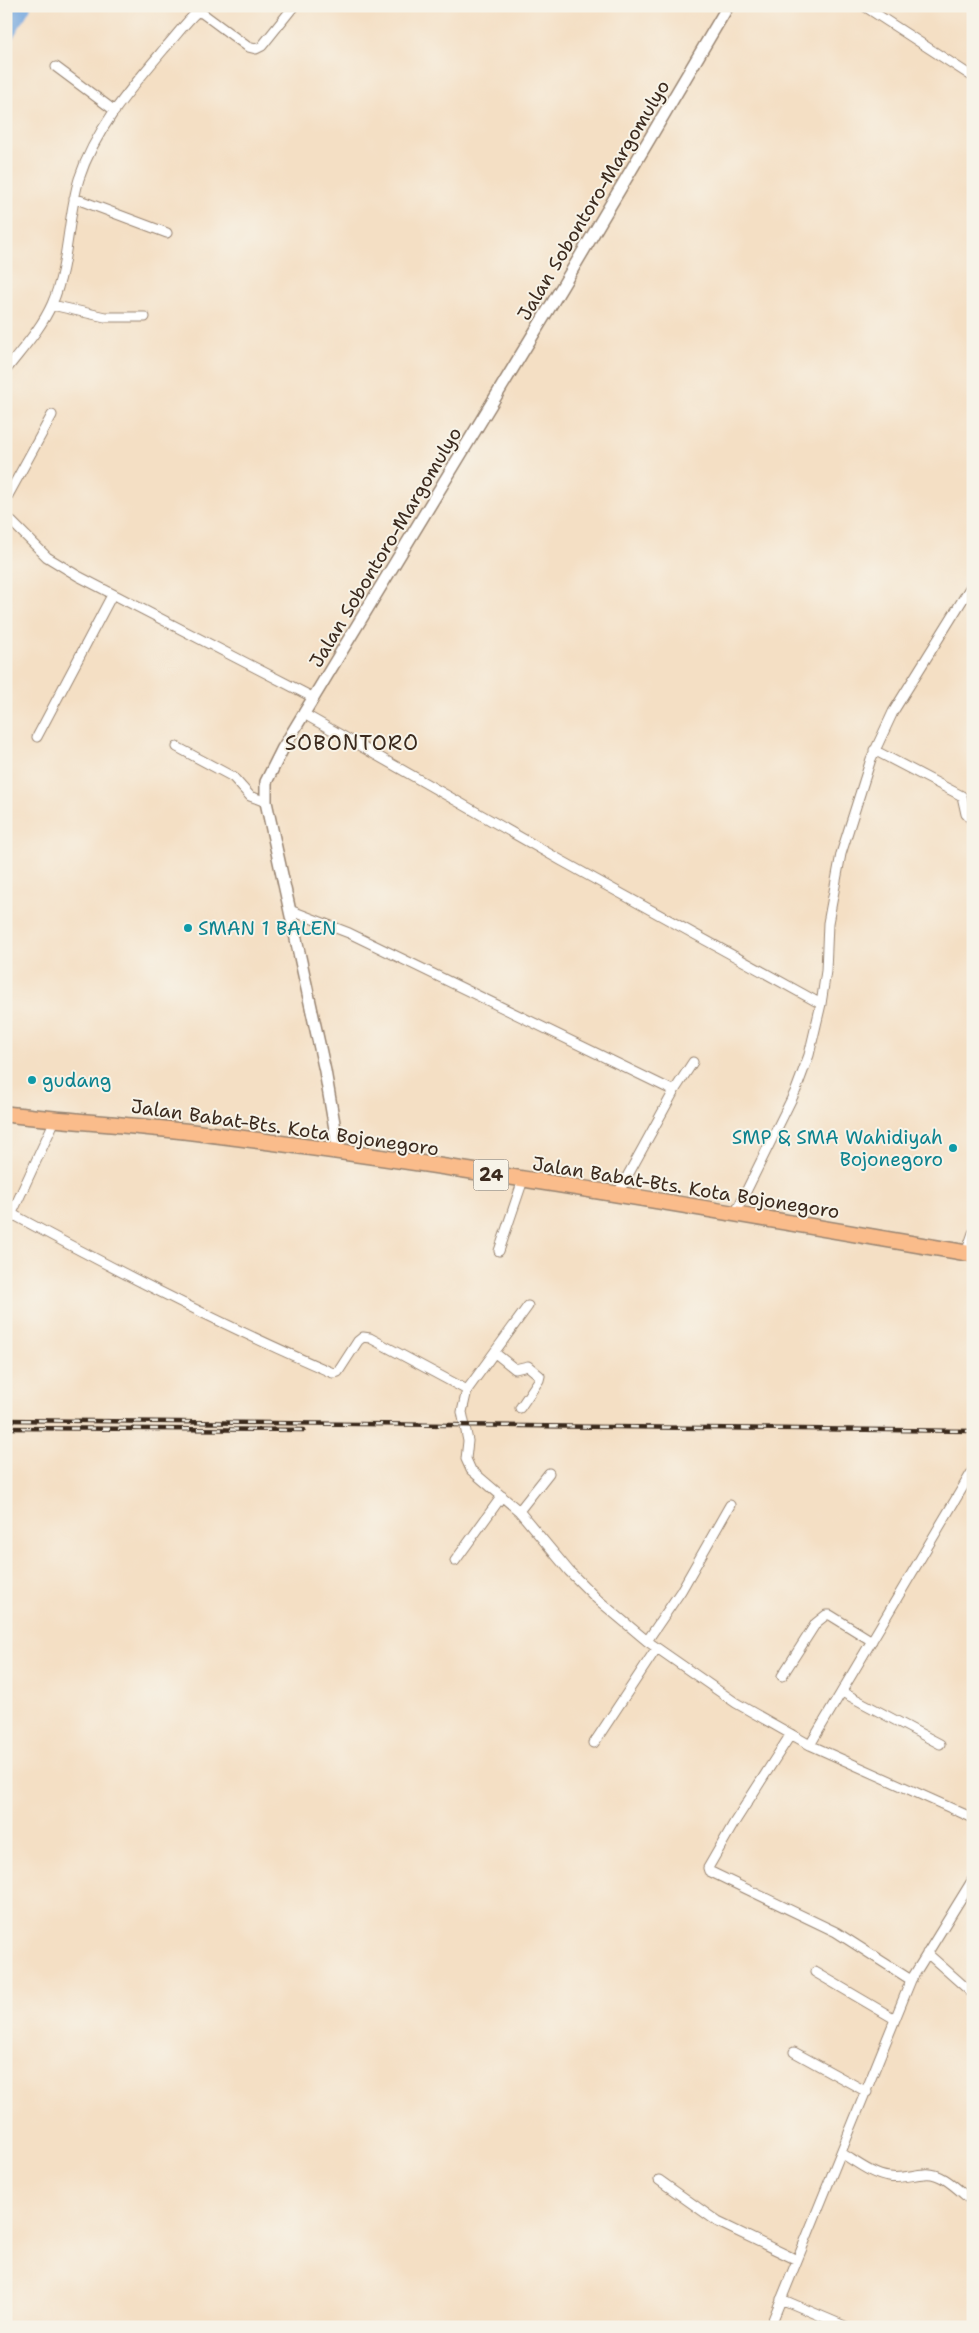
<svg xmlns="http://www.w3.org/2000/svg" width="979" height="2333" font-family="'Shantell Sans',sans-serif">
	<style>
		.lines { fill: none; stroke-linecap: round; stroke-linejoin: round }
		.river { stroke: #72a5de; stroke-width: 16 }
		.minor-casing { stroke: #988471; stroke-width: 11 }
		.tertiary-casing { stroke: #988471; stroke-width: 14 }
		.trunk-casing { stroke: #988471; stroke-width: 18 }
		.minor { stroke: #fff; stroke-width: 9 }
		.tertiary { stroke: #fff; stroke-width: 11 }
		.trunk { stroke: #fabc8b; stroke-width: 15 }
		.rail-casing { stroke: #3b2a1e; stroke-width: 4.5 }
		.rail { stroke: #f7f3e8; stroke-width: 2.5; stroke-dasharray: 8; stroke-linecap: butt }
		.culture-dot { fill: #0f9aa8; stroke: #f7f3e8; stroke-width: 2 }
		.labels { text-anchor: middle; stroke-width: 4; stroke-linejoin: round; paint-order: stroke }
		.shield { fill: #f7f3e8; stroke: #73665b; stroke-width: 1 }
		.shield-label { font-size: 18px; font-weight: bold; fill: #3b2a1e }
		.street-label { font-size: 19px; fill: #3b2a1e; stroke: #f7f3e8 }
		.culture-label { font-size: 19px; fill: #0d838f; stroke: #f7f3e8; text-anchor: start }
		.quarter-label { font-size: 21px; letter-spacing: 1px; fill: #3b2a1e; stroke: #f7f3e8 }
	</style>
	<rect width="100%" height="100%" fill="#f7f3e8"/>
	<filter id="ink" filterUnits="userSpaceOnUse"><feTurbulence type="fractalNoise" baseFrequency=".02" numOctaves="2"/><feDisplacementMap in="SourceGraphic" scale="10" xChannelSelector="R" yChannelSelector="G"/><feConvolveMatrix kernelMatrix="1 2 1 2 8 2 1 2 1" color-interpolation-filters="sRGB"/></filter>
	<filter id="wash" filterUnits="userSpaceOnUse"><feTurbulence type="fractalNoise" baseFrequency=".0096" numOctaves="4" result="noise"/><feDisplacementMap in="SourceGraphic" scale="20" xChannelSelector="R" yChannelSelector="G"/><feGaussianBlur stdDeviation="1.12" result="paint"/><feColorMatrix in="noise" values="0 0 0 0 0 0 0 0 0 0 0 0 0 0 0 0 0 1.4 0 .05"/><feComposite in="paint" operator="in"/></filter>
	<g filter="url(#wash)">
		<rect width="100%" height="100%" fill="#f4dfc4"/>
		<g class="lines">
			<path class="river" d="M6 34 23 6"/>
		</g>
	</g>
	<g filter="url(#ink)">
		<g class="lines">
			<defs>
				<path id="minor" d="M864 6 973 77
					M56 67 115 111
					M74 198 167 233
					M52 305 105 317H145
					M6 370C22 349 41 329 52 304 69 265 67 219 79 179 95 129 131 88 164 49 175 37 185 23 197 12L202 13 248 47 256 49 262 46 294 6
					M6 499 52 415
					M6 516 47 557 78 576 314 698
					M304 714 562 861 821 1004
					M37 737 112 595
					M177 747 233 777 250 796 266 802
					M874 750 962 796 966 814 973 821
					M292 911 349 933 674 1091
					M617 1195 674 1091 693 1062
					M12 1214C117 1271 223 1326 333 1373L338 1372 358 1341 363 1337 370 1338 467 1390 462 1412 468 1441 466 1459 471 1470 519 1511 569 1571 597 1599 647 1641 736 1703 810 1745
					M735 1214 796 1090 809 1055 821 1004 826 971 828 923 841 854 871 759 893 712 973 583
					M6 1226 55 1120
					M499 1251 523 1180
					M966 1253 973 1233
					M495 1353 515 1369 528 1366 540 1376 539 1380 520 1408
					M467 1390 528 1306
					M973 1470 810 1745 973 1818
					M519 1511 549 1473
					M455 1561 502 1496
					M647 1641 681 1591 730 1505
					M782 1676 816 1623 826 1615H830L872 1641
					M842 1692 940 1744
					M791 1734 734 1823 708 1868 709 1871 836 1932 911 1980
					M594 1743 656 1649
					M927 1953 973 1994
					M815 1972 895 2019
					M794 2052 867 2092
					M841 2153C855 2161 872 2175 889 2177 901 2179 912 2175 924 2174 942 2171 959 2191 973 2202
					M659 2180 718 2222 797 2260
					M781 2299 847 2327
					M770 2327 911 1980 973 1879"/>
				<path id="tertiary" d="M339 1152 325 1071 266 802V782L283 748 562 287 728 6"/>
				<path id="trunk" d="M6 1114C68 1121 130 1125 192 1132 453 1164 713 1210 973 1254"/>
			</defs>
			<use href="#minor" class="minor-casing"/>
			<use href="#tertiary" class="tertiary-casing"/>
			<use href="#trunk" class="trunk-casing"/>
			<use href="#minor" class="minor"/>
			<use href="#tertiary" class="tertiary"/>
			<use href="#trunk" class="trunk"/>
			<defs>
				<path id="rail" d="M6 1420 973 1431
					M6 1428 304 1430"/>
			</defs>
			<use href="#rail" class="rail-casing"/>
			<use href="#rail" class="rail"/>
		</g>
	</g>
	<g class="culture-dot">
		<circle cx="188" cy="928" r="5"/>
		<circle cx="32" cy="1080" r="5"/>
		<circle cx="953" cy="1148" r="5"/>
	</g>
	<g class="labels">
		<rect class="shield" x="473.5" y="1159.5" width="35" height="31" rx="4"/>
		<g class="shield-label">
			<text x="491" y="1181">24</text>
		</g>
		<g class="street-label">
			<text transform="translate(593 200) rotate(-59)" y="7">Jalan Sobontoro-Margomulyo</text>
			<text transform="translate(385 547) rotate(-59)" y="7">Jalan Sobontoro-Margomulyo</text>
			<text transform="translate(285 1127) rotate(8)" y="7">Jalan Babat-Bts. Kota Bojonegoro</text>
			<text transform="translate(686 1187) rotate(9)" y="7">Jalan Babat-Bts. Kota Bojonegoro</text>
		</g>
		<g class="culture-label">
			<text x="198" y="935">SMAN 1 BALEN</text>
			<text x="42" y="1087">gudang</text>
			<text x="943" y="1144" text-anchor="end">SMP &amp; SMA Wahidiyah<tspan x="943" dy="22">Bojonegoro</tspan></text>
		</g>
		<g class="quarter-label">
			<text x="352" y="750">SOBONTORO</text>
		</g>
	</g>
	<rect width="979" height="2333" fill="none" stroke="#f7f3e8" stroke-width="25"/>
</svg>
